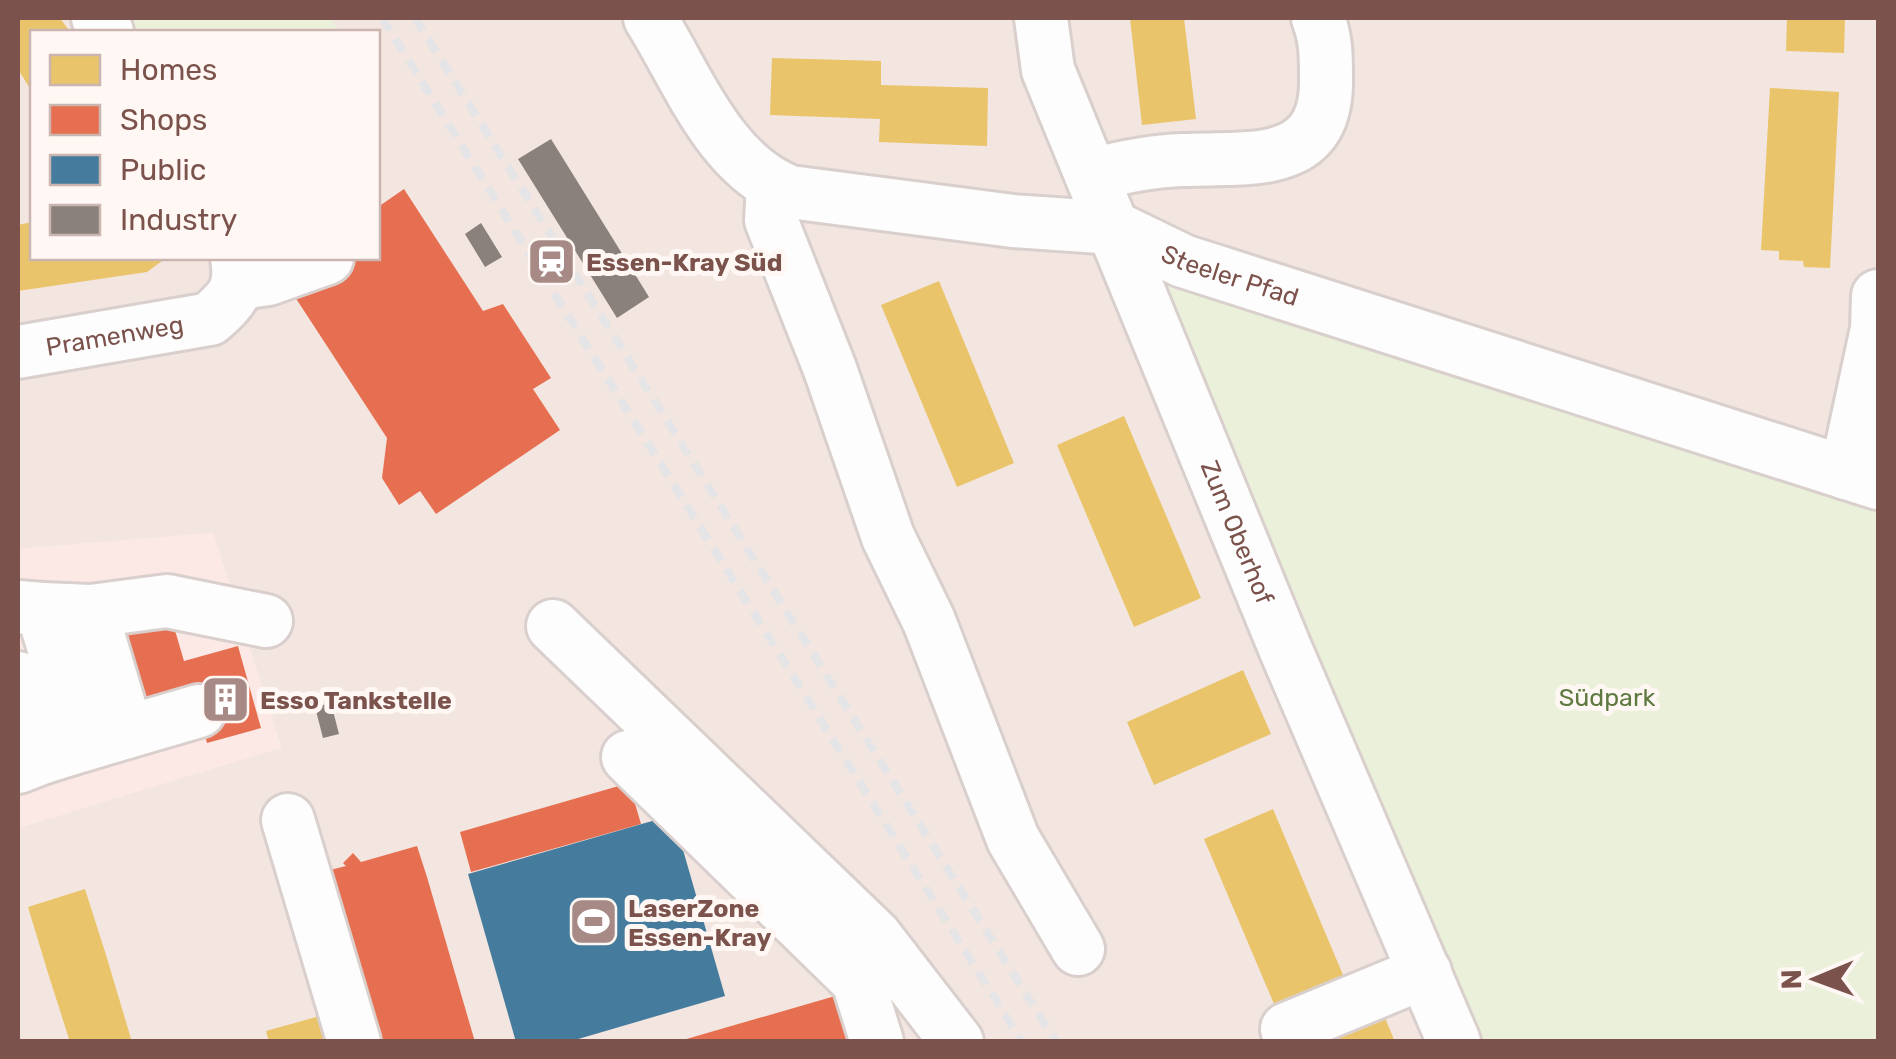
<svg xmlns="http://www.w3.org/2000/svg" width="1896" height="1059" font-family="Rubik,sans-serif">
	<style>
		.residential { fill: #f3e5df; fill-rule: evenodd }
		.commercial { fill: #fce9e6 }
		.green { fill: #ebf0da }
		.homes { fill: #e9c46a }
		.shops { fill: #e76f51 }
		.public { fill: #457b9d }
		.industry { fill: #8a817c }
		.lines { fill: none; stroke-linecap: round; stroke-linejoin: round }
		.minor-casing { stroke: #d9cfcc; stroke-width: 58 }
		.minor { stroke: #fefdfd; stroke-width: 52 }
		.rail { stroke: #e5e4e6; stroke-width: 8; stroke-dasharray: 15 10; stroke-linecap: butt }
		.labels { text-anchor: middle; stroke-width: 10; stroke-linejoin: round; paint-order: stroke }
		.poi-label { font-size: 25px; font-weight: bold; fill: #7b524c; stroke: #fff7f3; text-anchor: start }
		.street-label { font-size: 25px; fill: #7b524c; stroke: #fff7f3 }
		.park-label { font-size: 25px; fill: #5e7a40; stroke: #fff7f3 }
	</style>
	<rect width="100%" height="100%" fill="#f9f3ef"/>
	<path class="residential" d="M18 18H1878V1041H18V828L281 747 213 533 18 549ZM32 32H378V258H32Z"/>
	<path class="commercial" d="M213 533 281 748 18 828V549Z"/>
	<path class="green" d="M101 18H331L340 32H110Z
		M1126 244 1878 500V1041H1457Z"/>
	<path class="homes" d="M18 18H60L70 32H32V92L18 69Z
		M1130 18H1184L1196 119 1142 125Z
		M1787 18H1845L1844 53 1786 51Z
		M772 58 881 61V85L988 88 987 146 879 142 880 119 770 115Z
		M1770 88 1839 92 1830 268 1804 267 1803 261 1779 260V251L1761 250Z
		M32 222V258H166L147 272 18 291V225Z
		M939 281 1014 463 957 487 881 305Z
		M1124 416 1201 598 1134 627 1057 445Z
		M1243 670 1271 734 1154 785 1127 722Z
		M1273 809 1346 982 1277 1011 1204 839Z
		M85 889 106 955 132 1042H70L48 973 28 907Z
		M1381 1008 1395 1042H1323Z
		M334 1012 342 1042H269L266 1031Z"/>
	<path class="shops" d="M404 189 483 311 503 304 551 378 533 389 560 430 436 514 420 491 399 505 382 478 387 438 295 297 356 258H378V207Z
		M169 610 184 661 238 646 261 728 207 743 193 689 18 742V655Z
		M629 783 641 824 471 872 460 832Z
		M417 846 427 877 475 1042H366L318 873 346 866 343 863 353 853 361 862Z
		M842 994 855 1042H683V1040Z"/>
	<path class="public" d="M673 815 725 996 568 1042H516L468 874Z"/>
	<path class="industry" d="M551 139 649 297 617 318 518 159Z
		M481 223 502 257 485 267 465 234Z
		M331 703 339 734 323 738 315 707Z"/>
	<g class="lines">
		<defs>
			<g id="minor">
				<path d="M98 18 107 32"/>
				<path id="s1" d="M650 18C688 78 719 165 790 192L1013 221 1115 228 1183 261 1878 483"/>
				<path id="s2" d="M1041 18 1048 70 1285 648 1454 1042"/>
				<path d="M1092 175C1122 167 1152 161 1183 160 1248 157 1328 171 1326 78 1326 56 1326 38 1318 18"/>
				<path d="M773 185 771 220 830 369 888 537 929 621 1013 839 1078 949"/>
				<path d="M241 283 268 279 327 258"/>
				<path id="s3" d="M18 352 210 319C233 299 242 289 237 258"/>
				<path d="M1846 473 1877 329 1878 296"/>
				<path d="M18 607 42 609 83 745 41 758"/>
				<path d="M42 609 91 611 127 732 83 745"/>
				<path d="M91 611 167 601 266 621"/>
				<path d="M553 626 875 936 957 1042"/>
				<path d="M18 678 41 758 18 767"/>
				<path d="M127 732 199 711"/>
				<path d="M628 757 858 981 877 1042"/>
				<path d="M288 820 354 1042"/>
				<path d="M1294 1042 1287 1029 1425 972"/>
			</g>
		</defs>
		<use href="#minor" class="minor-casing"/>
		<use href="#minor" class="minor"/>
		<path class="rail" d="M382 18 1022 1042
			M415 18 1056 1042"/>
	</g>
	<defs>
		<symbol id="station-square" viewBox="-11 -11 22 22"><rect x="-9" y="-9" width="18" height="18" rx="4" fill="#a78a85" stroke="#fff7f3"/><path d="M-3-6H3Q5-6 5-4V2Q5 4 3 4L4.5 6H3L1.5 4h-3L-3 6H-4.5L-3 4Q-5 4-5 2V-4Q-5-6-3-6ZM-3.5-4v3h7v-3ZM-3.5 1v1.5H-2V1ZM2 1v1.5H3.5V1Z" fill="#fff"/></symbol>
		<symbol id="building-square" viewBox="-11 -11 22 22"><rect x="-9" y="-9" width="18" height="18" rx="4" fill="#a78a85" stroke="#fff7f3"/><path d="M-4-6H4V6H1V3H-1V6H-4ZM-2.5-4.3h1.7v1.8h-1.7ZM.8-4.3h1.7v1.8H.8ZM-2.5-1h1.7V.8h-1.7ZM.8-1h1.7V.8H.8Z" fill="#fff"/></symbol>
		<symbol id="stadium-square" viewBox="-11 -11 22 22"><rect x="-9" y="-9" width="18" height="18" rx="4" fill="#a78a85" stroke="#fff7f3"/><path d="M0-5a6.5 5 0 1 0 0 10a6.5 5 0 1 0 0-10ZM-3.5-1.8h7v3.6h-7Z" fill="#fff"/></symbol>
	</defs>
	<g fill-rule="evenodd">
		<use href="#station-square" x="524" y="234" width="55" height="55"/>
		<use href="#building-square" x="198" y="672" width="55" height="55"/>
		<use href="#stadium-square" x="566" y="894" width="55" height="55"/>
	</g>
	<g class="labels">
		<g class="poi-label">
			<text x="586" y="271">Essen-Kray Süd</text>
			<text x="260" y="709">Esso Tankstelle</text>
			<text x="628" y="917">LaserZone<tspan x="628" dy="29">Essen-Kray</tspan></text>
		</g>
		<g class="street-label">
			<text dy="9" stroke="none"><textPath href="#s1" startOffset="680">Steeler Pfad</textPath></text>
			<text dy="9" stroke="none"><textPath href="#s3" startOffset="98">Pramenweg</textPath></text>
			<text dy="9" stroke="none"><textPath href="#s2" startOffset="552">Zum Oberhof</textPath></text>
		</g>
		<g class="park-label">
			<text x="1607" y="706">Südpark</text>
		</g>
	</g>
	<rect width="1896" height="1059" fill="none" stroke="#7b524c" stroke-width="40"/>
	<rect x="30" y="30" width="350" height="230" fill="#fff7f3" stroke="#cab5b0" stroke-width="2.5"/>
	<rect x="50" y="55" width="50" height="30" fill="#e9c46a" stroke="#cab5b0" stroke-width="2.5"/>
	<text x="120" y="80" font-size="30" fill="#7b524c">Homes</text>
	<rect x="50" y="105" width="50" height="30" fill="#e76f51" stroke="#cab5b0" stroke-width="2.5"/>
	<text x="120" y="130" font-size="30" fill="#7b524c">Shops</text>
	<rect x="50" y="155" width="50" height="30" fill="#457b9d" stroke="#cab5b0" stroke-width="2.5"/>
	<text x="120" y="180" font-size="30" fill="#7b524c">Public</text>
	<rect x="50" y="205" width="50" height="30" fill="#8a817c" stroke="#cab5b0" stroke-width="2.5"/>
	<text x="120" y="230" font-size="30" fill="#7b524c">Industry</text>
	<g transform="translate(1816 979) rotate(269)" stroke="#fff7f3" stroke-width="8" paint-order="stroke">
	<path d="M0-8L18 38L0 25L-18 38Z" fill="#7b524c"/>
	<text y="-15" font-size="28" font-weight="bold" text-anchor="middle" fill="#7b524c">N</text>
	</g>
</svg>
